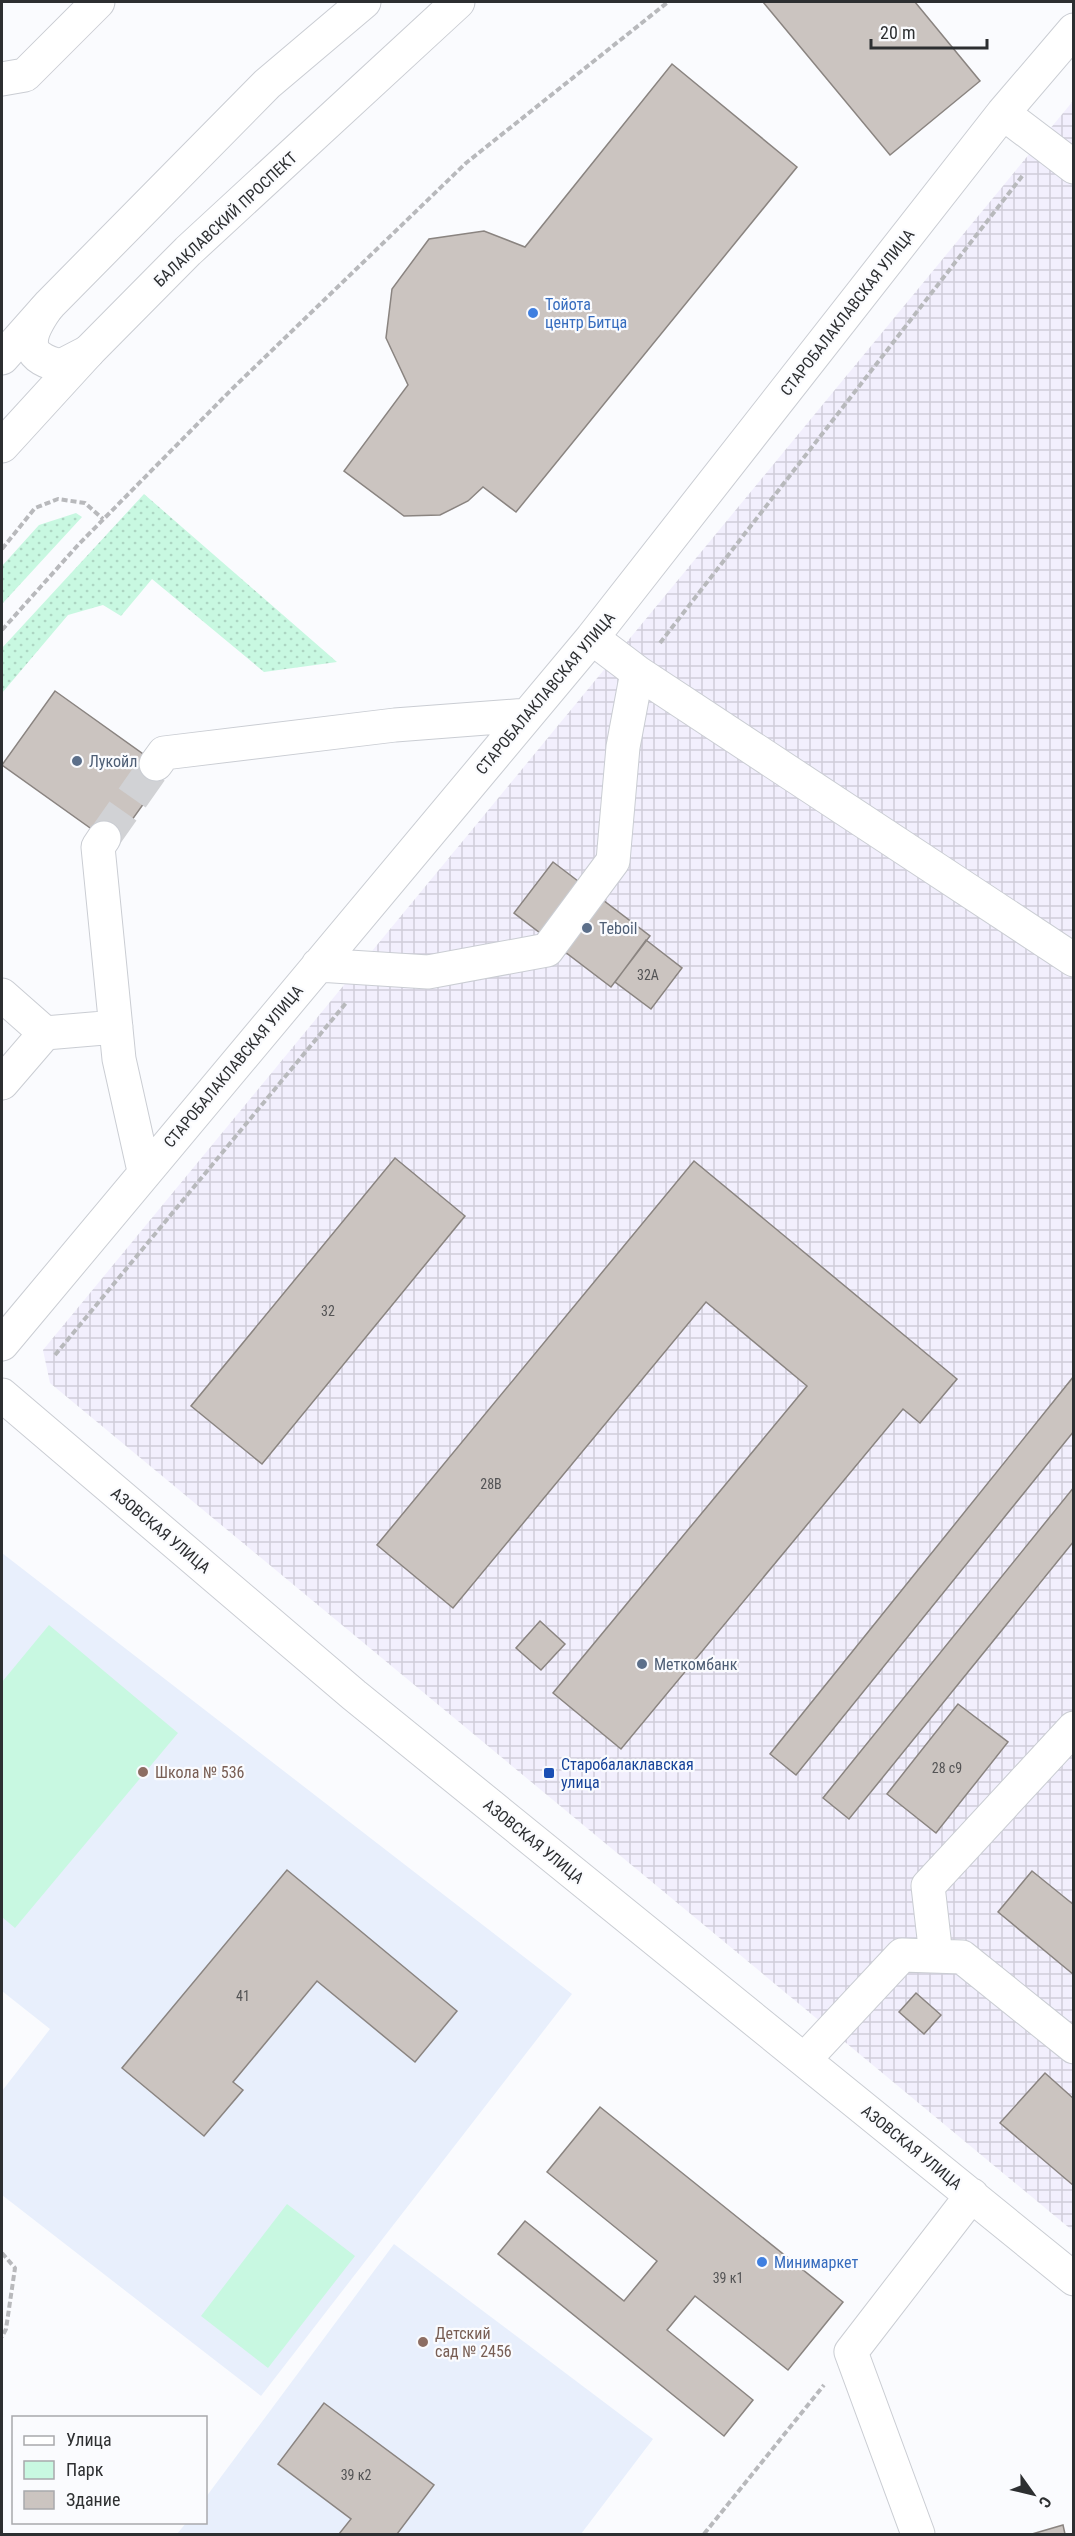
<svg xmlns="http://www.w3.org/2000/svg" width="1075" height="2536" font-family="'Roboto Condensed',sans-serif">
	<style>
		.built { fill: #e8effc }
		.industrial { fill: url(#industrial-grid) }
		.grass { fill: url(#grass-dots) }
		.park { fill: #c8f8e1 }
		.building { fill: #cbc4c0; stroke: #8a8480; stroke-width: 1.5 }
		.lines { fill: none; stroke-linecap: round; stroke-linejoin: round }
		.minor-tunnel { stroke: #d1d2d5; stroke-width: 33; stroke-dasharray: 33 16; stroke-linecap: butt }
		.minor-casing { stroke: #cacdd3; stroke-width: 35 }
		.major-casing { stroke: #cacdd3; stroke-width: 35 }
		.path { stroke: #b8b9bc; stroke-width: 4; stroke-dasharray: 6 3; stroke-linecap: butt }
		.minor { stroke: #fff; stroke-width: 33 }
		.major { stroke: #fff; stroke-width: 33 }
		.shop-dot { fill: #3f7fe0; stroke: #fafbfe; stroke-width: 2 }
		.service-dot { fill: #5c6f8a; stroke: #fafbfe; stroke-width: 2 }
		.education-dot { fill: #8d6e63; stroke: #fafbfe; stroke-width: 2 }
		.transit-dot { fill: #1a4fb4; stroke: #fafbfe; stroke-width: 2 }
		.labels { text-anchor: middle; stroke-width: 4.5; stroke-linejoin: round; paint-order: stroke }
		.number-label { font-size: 14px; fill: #545455 }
		.street-label { font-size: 16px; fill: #2d2f31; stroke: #fafbfe }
		.shop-label { font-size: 16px; fill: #366cbe; stroke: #fafbfe; text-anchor: start }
		.service-label { font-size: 16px; fill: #4e5e75; stroke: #fafbfe; text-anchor: start }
		.transit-label { font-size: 16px; fill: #164399; stroke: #fafbfe; text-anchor: start }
		.education-label { font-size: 16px; fill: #785e54; stroke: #fafbfe; text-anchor: start }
	</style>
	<defs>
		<pattern id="industrial-grid" width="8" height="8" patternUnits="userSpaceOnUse" patternTransform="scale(1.5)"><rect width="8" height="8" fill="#f2effd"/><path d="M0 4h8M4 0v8" fill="none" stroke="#d0cdd9"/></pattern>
		<pattern id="grass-dots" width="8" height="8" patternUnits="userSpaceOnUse" patternTransform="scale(1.5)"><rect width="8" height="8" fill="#c8f8e1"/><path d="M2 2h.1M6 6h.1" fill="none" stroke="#acd5c2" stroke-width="1.8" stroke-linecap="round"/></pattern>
	</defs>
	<rect width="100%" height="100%" fill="#fafbfe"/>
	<path class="built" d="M2 1553 572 1994 261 2396 2 2195V2091L50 2029 2 1991Z
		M394 2244 653 2439 581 2534H177L186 2523 206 2522V2497Z"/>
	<path class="industrial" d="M1073 101V2231L50 1383 43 1350Z"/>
	<path class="grass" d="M144 494 337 662 264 672 152 579 121 616 103 605 68 615 2 693V648Z
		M76 513 82 517 2 604V566L39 525Z"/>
	<path class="park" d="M49 1625 178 1733 15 1928 2 1917V1682Z
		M287 2204 355 2256 268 2368 201 2316Z"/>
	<path class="building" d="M763 2H915L980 81 890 155Z
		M672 64 797 167 516 512 483 487 468 501 440 515 404 516 344 471 408 385 386 338 392 289 429 239 484 231 525 247Z
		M55 691 167 771 114 845 2 765Z
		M553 862 650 936 611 987 514 913Z
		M646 940 682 968 651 1009 615 982Z
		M395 1158 465 1216 262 1464 191 1406Z
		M694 1161 957 1379 920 1423 903 1409 621 1749 553 1693 807 1386 706 1302 453 1608 377 1545Z
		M1074 1376V1431L796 1775 770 1754Z
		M1074 1487V1541L849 1819 823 1798Z
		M540 1621 565 1644 541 1670 516 1648Z
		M958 1704 1008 1742 936 1833 887 1794Z
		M287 1870 457 2011 415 2062 317 1981 233 2082 243 2090 204 2136 122 2068Z
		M1032 1871 1074 1905V1975L998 1912Z
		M916 1993 941 2015 924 2034 899 2012Z
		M1045 2073 1074 2099V2186L1000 2123Z
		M600 2107 843 2302 788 2370 695 2296 667 2330 753 2400 724 2436 498 2254 525 2221 624 2301 657 2261 547 2172Z
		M324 2403 434 2485 397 2534H339L351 2519 278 2464Z
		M1063 2525 1065 2534H1032Z"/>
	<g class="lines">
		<path class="minor-tunnel" d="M104 838 156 764"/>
		<defs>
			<path id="minor" d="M2 79 25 75 98 2
				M1003 113 1074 167
				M45 310C27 337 22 357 61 366L88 352
				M592 638 637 672 1074 960
				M156 764 164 753 395 725 527 715
				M104 838 98 847 119 1059 144 1171
				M318 965 428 972 547 950 613 861 623 747 637 672
				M2 995 45 1033
				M2 1083 45 1033 116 1027
				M2 1344 592 638 1003 113 1074 30
				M2 1395 354 1695 1074 2279
				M936 1956 928 1886 1074 1728
				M804 2060 902 1955 962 1957 1074 2047
				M918 2534 851 2352 972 2195"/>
			<path id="major" d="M2 358 50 304 267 84 364 2
				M2 446 88 352 188 251 458 2"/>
		</defs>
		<use href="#minor" class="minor-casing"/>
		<use href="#major" class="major-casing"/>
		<path class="path" d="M2 549 35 508 58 499 85 503 103 519
			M2 630 78 545 232 389 466 163 668 2
			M660 643 1023 175
			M55 1355 346 1003
			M2 2253 15 2268 6 2329 2 2337
			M704 2534 824 2385"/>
		<use href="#minor" class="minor"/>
		<use href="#major" class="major"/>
	</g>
	<g class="shop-dot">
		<circle cx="533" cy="313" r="6"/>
		<circle cx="762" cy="2262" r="6"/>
	</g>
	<g class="service-dot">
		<circle cx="77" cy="761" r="6"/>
		<circle cx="587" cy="928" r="6"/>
		<circle cx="642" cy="1664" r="6"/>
	</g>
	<g class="education-dot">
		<circle cx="143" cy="1772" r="6"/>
		<circle cx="423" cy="2342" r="6"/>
	</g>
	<rect class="transit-dot" x="543" y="1767" width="12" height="12" rx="3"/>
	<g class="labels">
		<g class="number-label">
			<text x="648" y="980">32А</text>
			<text x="328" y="1316">32</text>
			<text x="491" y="1489">28В</text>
			<text x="947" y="1773">28 с9</text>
			<text x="243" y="2001">41</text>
			<text x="728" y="2283">39 к1</text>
			<text x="356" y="2480">39 к2</text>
		</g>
		<g class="street-label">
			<text transform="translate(225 219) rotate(-43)" y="6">БАЛАКЛАВСКИЙ ПРОСПЕКТ</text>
			<text transform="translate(847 312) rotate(-52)" y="6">СТАРОБАЛАКЛАВСКАЯ УЛИЦА</text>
			<text transform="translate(545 693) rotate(-50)" y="6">СТАРОБАЛАКЛАВСКАЯ УЛИЦА</text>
			<text transform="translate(233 1066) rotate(-50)" y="6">СТАРОБАЛАКЛАВСКАЯ УЛИЦА</text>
			<text transform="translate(161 1530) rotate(40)" y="6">АЗОВСКАЯ УЛИЦА</text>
			<text transform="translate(534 1841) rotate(39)" y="6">АЗОВСКАЯ УЛИЦА</text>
			<text transform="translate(912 2147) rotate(39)" y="6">АЗОВСКАЯ УЛИЦА</text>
		</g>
		<g class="shop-label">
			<text x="545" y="310">Тойота<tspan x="545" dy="18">центр Битца</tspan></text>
			<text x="774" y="2268">Минимаркет</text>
		</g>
		<g class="service-label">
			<text x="89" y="767">Лукойл</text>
			<text x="599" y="934">Teboil</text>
			<text x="654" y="1670">Меткомбанк</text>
		</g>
		<g class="transit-label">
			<text x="561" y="1770">Старобалаклавская<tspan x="561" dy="18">улица</tspan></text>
		</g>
		<g class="education-label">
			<text x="155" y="1778">Школа № 536</text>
			<text x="435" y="2339">Детский<tspan x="435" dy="18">сад № 2456</tspan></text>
		</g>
	</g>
	<rect width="1075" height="2536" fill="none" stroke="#2d2f31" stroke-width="6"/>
	<rect x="12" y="2416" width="195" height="108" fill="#fafbfe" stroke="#a8a9ac" stroke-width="1.5"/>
	<rect x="24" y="2436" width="30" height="9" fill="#ffffff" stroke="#a8a9ac" stroke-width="1.5"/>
	<text x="66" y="2446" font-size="18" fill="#2d2f31">Улица</text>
	<rect x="24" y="2461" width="30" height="18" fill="#c8f8e1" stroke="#a8a9ac" stroke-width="1.5"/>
	<text x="66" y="2476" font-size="18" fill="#2d2f31">Парк</text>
	<rect x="24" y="2491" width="30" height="18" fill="#cbc4c0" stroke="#a8a9ac" stroke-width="1.5"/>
	<text x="66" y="2506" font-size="18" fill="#2d2f31">Здание</text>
	<g transform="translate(1033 2494) rotate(124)" stroke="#fafbfe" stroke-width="4.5" paint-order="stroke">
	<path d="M0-4.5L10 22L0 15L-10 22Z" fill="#2d2f31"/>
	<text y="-9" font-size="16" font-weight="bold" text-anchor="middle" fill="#2d2f31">С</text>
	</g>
	<path d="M871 39v9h116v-9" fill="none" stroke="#2d2f31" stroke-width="3"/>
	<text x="880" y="39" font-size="18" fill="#2d2f31" stroke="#fafbfe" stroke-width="4.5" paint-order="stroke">20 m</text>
</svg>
